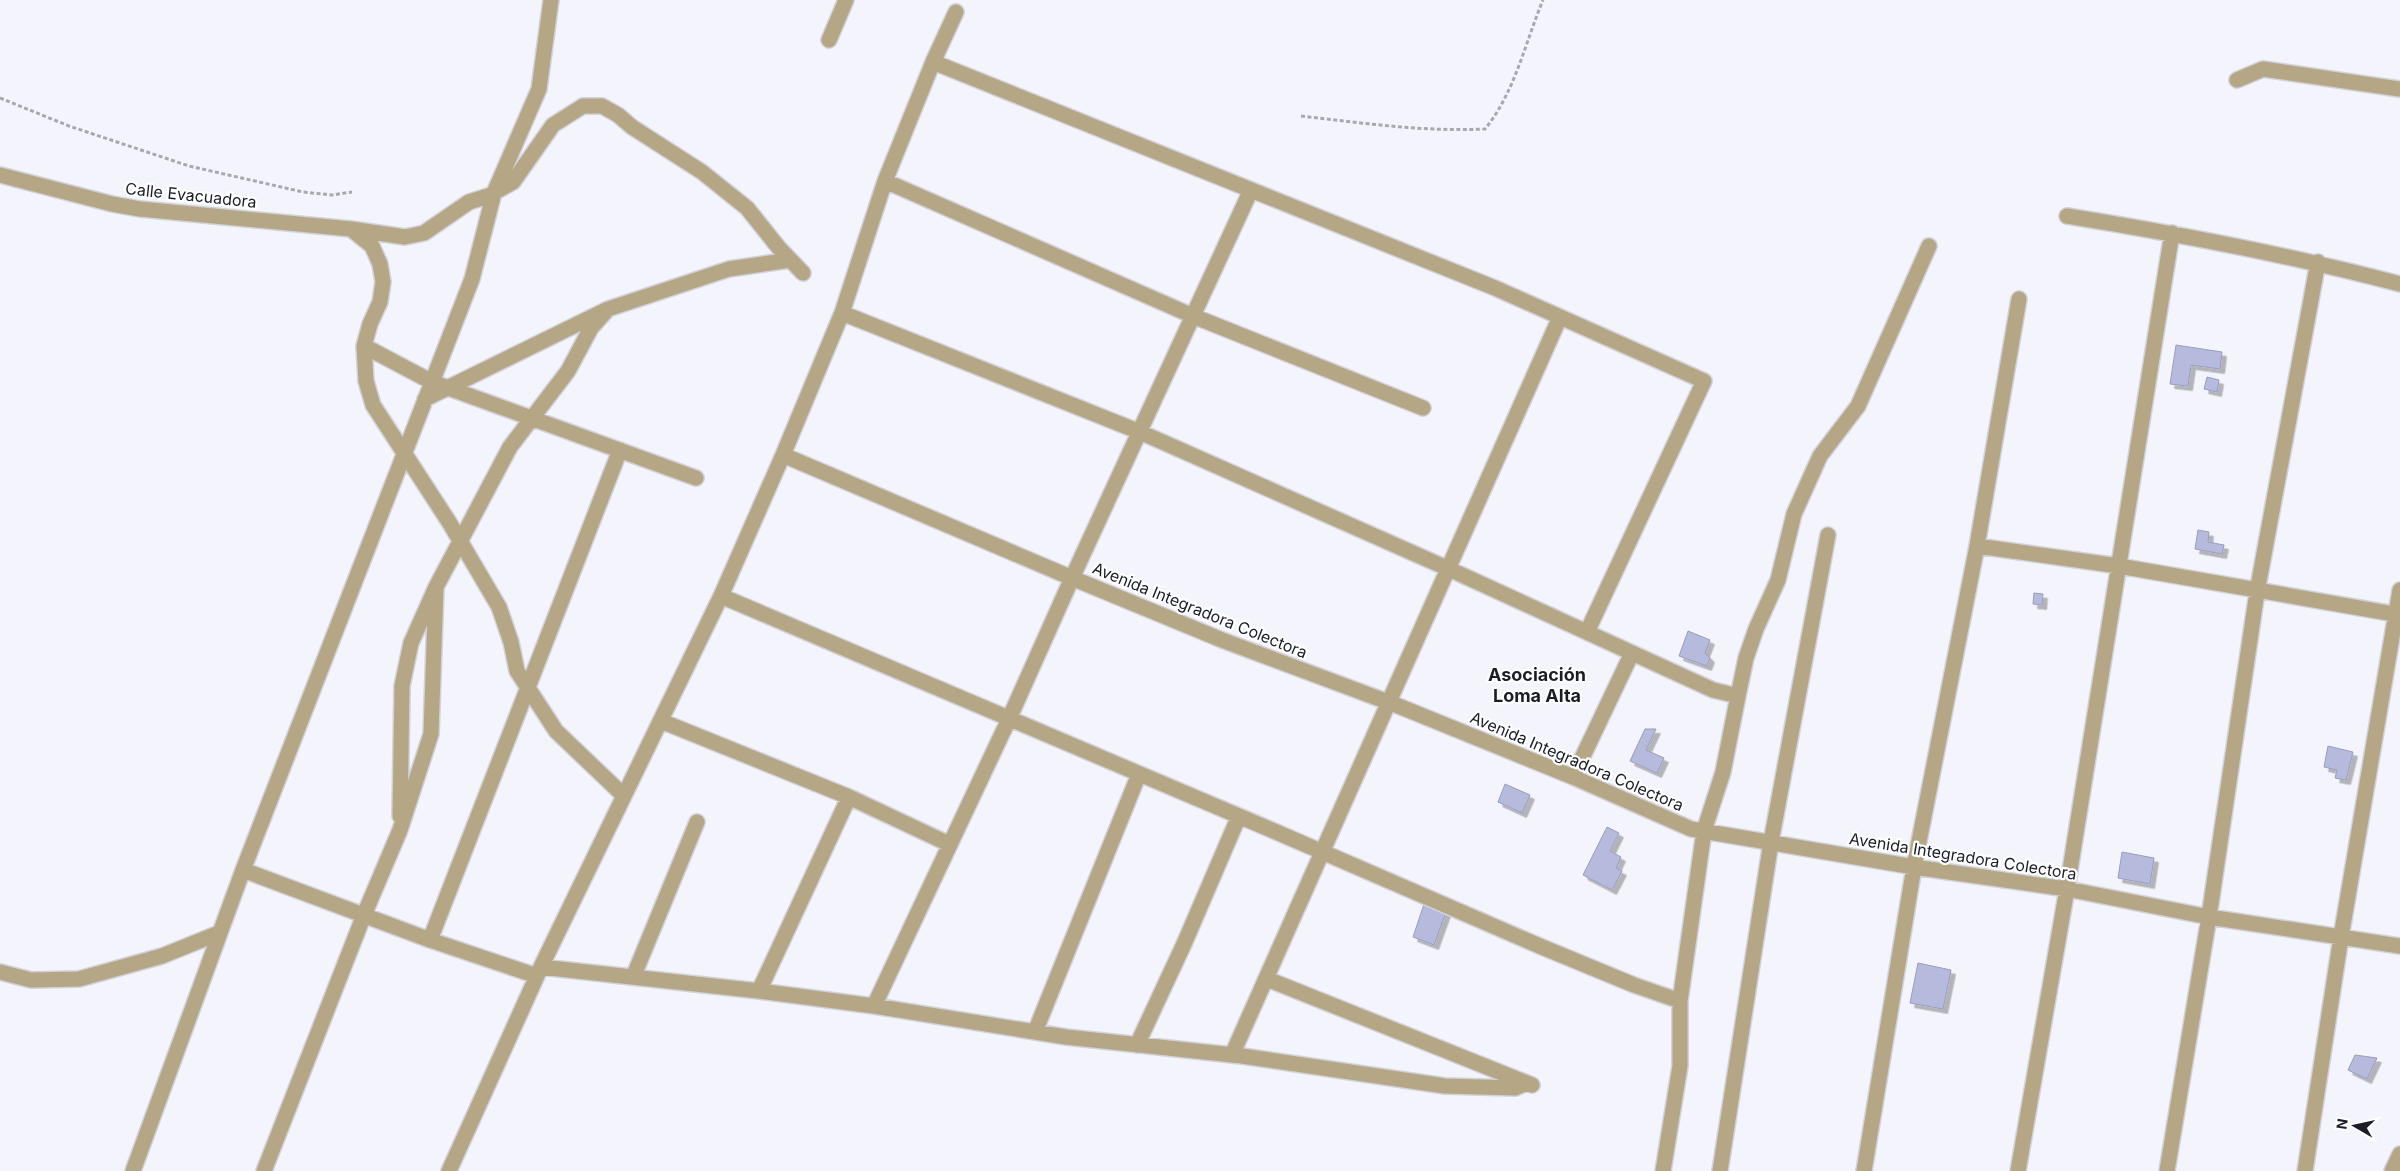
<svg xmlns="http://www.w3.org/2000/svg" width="2400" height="1171" font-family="Inter,sans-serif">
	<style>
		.building { fill: #b6bbdd; stroke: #989cbd; filter: url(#shadow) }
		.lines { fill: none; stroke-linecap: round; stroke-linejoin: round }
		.street-casing { stroke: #d1d2da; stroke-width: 18 }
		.path { stroke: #a7a8b1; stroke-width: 3; stroke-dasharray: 4 2.5; stroke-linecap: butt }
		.street { stroke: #b5a686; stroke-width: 15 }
		.labels { text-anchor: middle; stroke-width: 4.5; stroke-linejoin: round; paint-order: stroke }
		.street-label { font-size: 16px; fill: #1a1c28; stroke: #fff }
		.neighbourhood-label { font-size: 18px; font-weight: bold; fill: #1a1c28; stroke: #fff }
	</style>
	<defs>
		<filter id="shadow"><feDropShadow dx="4.5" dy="4.5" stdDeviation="0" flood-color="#0004"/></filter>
	</defs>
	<rect width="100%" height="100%" fill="#f4f5fc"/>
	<path class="building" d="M2176 345 2222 352 2220 369 2191 365 2188 386 2170 384Z
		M2207 377 2219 380 2217 392 2204 389Z
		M2198 530 2209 532 2208 542 2224 545 2222 554 2195 549Z
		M2034 593 2043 594 2042 605 2033 604Z
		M1688 631 1710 640 1705 653 1710 658 1707 666 1679 656Z
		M1645 729H1656L1646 750 1664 758 1657 773 1630 761Z
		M2328 746 2353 752 2346 780 2335 778 2337 770 2324 767Z
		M1505 784 1530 795 1522 813 1498 802Z
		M1607 827 1619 833 1610 851 1621 857 1616 868 1622 871 1612 890 1583 875Z
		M2122 852 2154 858 2150 884 2118 878Z
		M1424 904 1446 912 1434 945 1413 937Z
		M1918 963 1951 970 1943 1009 1910 1003Z
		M2355 1055 2377 1058 2367 1079 2348 1070Z"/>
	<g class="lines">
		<defs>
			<path id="street" d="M829 40 846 0
				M933 62 1495 288 1704 381 1587 632
				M2237 80 2263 69 2400 89
				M0 175 112 204 140 209 351 229 405 237 424 233 469 202 488 196 513 182 553 125 583 106H602L618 115 632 127 702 172 747 208 779 248 803 273
				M885 181 1193 316 1423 408
				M2067 216C2179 234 2290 255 2400 284
				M352 230 372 246 380 264 383 282 380 302 370 324 364 346 366 381 373 405 449 522 499 607 511 642 517 671 556 731 623 795
				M842 313 1140 432 1449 569 1713 690 1738 696 1723 772 1704 831 1680 1001V1066L1663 1171
				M364 346 432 382 696 478
				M425 399 608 309 729 269 790 260
				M783 455 1072 578 1222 640 1396 705 1573 777 1691 829 1914 867 2067 889 2209 917 2400 946
				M1977 546 2119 566 2400 615
				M721 596 1274 831 1542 947 1634 985 1680 1001
				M1738 696 1746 658 1756 629 1778 580 1794 514 1820 456 1858 406 1929 246
				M661 721 849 797 949 844
				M1573 777 1632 653
				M400 816 402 686 411 643 436 587 510 447 568 371 591 328 608 309
				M243 870 430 940 537 976
				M430 940 620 450
				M541 967 759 991 874 1006 1066 1037 1242 1056 1445 1086 1515 1088 1527 1083
				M0 972 31 980 79 979 162 956 219 933
				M634 975 697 822
				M1267 979 1532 1085
				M759 991 849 797
				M874 1006 1009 719 1072 578 1251 190
				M1035 1032 1139 774
				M1137 1045 1184 944 1239 816
				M1232 1055 1560 317
				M133 1171 243 870 472 279 494 193 539 89 551 0
				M264 1171 364 915 400 830 431 734 436 587
				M449 1171 541 967 721 596 783 455 842 313 885 181 933 62 956 12
				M1720 1171 1771 842 1828 535
				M1864 1171 1914 867 1977 546 2019 299
				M2018 1171 2067 889 2172 233
				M2167 1171 2209 917 2257 592 2318 262
				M2305 1171 2341 937 2400 590
				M2392 1171 2400 1154"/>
		</defs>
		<use href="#street" class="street-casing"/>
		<path class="path" d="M0 98 69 126 189 166 303 192 332 195 352 192
			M1301 116C1362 123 1424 132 1485 129 1515 92 1525 43 1543 0"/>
		<use href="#street" class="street"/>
	</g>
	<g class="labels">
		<g class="street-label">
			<text transform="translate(191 195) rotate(6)" y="6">Calle Evacuadora</text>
			<text transform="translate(1200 610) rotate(22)" y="6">Avenida Integradora Colectora</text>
			<text transform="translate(1577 761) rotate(23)" y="6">Avenida Integradora Colectora</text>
			<text transform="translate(1963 856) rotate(9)" y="6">Avenida Integradora Colectora</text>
		</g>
		<g class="neighbourhood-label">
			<text x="1537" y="681">Asociación<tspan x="1537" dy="21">Loma Alta</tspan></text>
		</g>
	</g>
	<g transform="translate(2355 1126) rotate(279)" stroke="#ffffff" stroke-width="4" paint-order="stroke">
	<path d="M0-4L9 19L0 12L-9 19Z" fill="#1a1c28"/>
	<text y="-8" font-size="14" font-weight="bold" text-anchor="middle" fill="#1a1c28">N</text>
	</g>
</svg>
